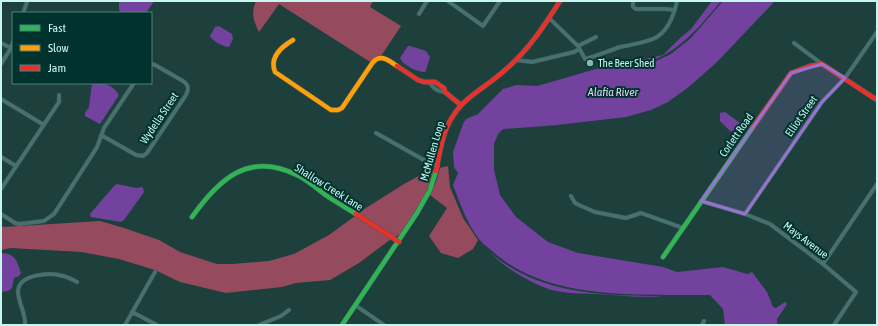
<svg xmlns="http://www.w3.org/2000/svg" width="878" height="326" font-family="'Asap Condensed',sans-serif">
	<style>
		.green { fill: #964a5d }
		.water { fill: #73429e }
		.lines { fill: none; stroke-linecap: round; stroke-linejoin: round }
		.street-casing { stroke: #405c59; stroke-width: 4.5 }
		.fast-casing { stroke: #405c59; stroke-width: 5.5 }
		.slow-casing { stroke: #405c59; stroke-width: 5.5 }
		.jam-casing { stroke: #405c59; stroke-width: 5.5 }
		.street { stroke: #46716e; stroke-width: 3.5 }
		.fast { stroke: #30b455; stroke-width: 4.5 }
		.slow { stroke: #ff9f0a; stroke-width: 4.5 }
		.jam { stroke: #e5322d; stroke-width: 4.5 }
		.marked { fill: #9573d0; fill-opacity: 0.2; stroke: #9573d0; stroke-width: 3; stroke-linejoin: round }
		.poi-dot { fill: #8ab6b1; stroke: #00322e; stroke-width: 1.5 }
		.labels { text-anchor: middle; stroke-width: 4; stroke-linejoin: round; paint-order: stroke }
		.poi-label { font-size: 11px; fill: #c5f6f0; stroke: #00322e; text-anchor: start }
		.street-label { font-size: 11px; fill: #c5f6f0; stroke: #00322e }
		.water-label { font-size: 12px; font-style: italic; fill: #dfd3ed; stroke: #00322e }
	</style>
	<rect width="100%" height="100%" fill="#1d403d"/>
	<path class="green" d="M256 1H373L370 7 401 26 375 65 279 4 259 32C253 20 251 13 256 1Z
		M448 166 450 187 463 218 478 240 473 249 458 258 441 253 429 236 447 208 430 195 436 182 440 168Z
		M435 169C428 193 415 213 401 234L395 237 358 213 404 184 428 171Z
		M355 216 391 239 359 263 330 280 296 283 282 287 226 293 180 282 155 270 119 259 81 252 11 248 1 250V226L4 227 100 221 124 228 159 240 180 252 217 264H233L269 261 294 254 329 235Z"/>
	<path class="water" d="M119 1H154L146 13H121L119 9Z
		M712 1H721C703 23 681 50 653 60 643 64 633 64 622 64L663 55 679 39 691 29Z
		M723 1H775L717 62 690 86 668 102 651 110 626 117 557 125 503 129 498 134 494 144V170L500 195 516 217 548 242 578 253 663 267 677 272 723 267 747 274 752 272 767 292 773 307 776 308 785 302 787 304 777 319V325H725L723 309 710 295C638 294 547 302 491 250 487 247 482 243 479 239 467 224 460 203 453 185L458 173 454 167 453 152 463 124 466 119 478 114 503 89 517 85 537 86 610 65 639 66 654 62 671 54 691 38Z
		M219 26 232 34 233 39 229 47C223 47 213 41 210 36L215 27Z
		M408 46H410L426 51 430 57 426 70 425 72C417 72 403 65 400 58Z
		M92 83C104 83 112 84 119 95L100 124 85 116V113L89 107Z
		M725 112 740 123 741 129 738 133 730 131 720 121V113Z
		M117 184 136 188 142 187 143 188 144 192 124 220 121 222 91 217 90 214 114 186Z
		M490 252C536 294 603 296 662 296 642 298 629 296 610 295 591 293 571 295 552 290 533 285 502 266 490 252Z
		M1 253C15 253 17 261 21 273L19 276 14 278 12 288 8 291 1 292Z"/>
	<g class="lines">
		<defs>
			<path id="street" d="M448 1 483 26 500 1
				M633 1V7L636 9H665L675 10
				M23 13 27 2
				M419 14 427 1
				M549 18 578 46 585 59C597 56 608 51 620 47 631 45 642 43 653 39 667 33 674 15 677 1
				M1 43 11 48
				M794 43 822 64
				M578 46 596 37
				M516 60 532 62 574 52 579 49
				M1 64 11 48 13 42
				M430 82C432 88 438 92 445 92
				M1 99 44 125
				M376 133 431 164 438 166
				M101 135 136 155 143 156 147 153 186 95C189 89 189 85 183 81L155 65 151 64
				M1 157 16 166
				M1 189 59 102V95
				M571 196 575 203 579 205 595 212 626 218 641 213 683 228
				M701 201 745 214 770 224 823 264 856 292 834 325
				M1 214 15 223 19 224 44 221 54 214 92 155 97 147 104 128 134 83
				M745 214 822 102 845 78 877 32
				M823 264 877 184
				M355 305 384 325
				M132 312 157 325
				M25 325C26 313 18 303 18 291 19 274 50 272 63 276 68 277 73 280 77 282
				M125 325 155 272
				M259 325 281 316 289 310
				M702 325 704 321"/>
			<path id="fast" d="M192 217C219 179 249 151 297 175 308 180 317 189 327 196 336 202 346 208 356 214
				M663 257 753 127
				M342 325 417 213 430 190 436 171"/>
			<path id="slow" d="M293 40C281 47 269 57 275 72L331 110H338L342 108 373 62C381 53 389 61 397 66"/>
			<path id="jam" d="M397 66 418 80 424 82H435L444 88 445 92 461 105
				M753 127 791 73 810 66 822 64 877 100
				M436 171C440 153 442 132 453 116 465 96 488 86 505 70 528 51 544 26 560 1
				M356 214 399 242"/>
		</defs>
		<use href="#street" class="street-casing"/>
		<use href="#fast" class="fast-casing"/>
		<use href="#slow" class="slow-casing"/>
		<use href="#jam" class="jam-casing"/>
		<use href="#street" class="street"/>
		<use href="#fast" class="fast"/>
		<use href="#slow" class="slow"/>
		<use href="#jam" class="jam"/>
	</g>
	<path class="marked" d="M822 64 845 78 822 102 745 214 701 201 791 73Z"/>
	<circle class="poi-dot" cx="590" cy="63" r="4"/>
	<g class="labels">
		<g class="poi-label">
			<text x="598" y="67">The Beer Shed</text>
		</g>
		<g class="street-label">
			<text transform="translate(801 116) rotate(-55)" y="4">Elliot Street</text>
			<text transform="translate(159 118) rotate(-56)" y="4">Wydella Street</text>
			<text transform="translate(736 135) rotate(-55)" y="4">Corlett Road</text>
			<text transform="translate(432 151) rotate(-74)" y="4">McMullen Loop</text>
			<text transform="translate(329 187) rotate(32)" y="4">Shallow Creek Lane</text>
			<text transform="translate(806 240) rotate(37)" y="4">Mays Avenue</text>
		</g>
		<g class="water-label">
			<text x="613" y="96">Alafia River</text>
		</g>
	</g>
	<rect width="878" height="326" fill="none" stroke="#c5f6f0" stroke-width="4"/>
	<rect x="12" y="12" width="140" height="72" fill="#00322e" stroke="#4f807c"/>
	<rect x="20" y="25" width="20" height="6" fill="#30b455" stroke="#4f807c"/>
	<text x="48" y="32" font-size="12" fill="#c5f6f0">Fast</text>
	<rect x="20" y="45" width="20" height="6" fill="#ff9f0a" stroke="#4f807c"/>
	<text x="48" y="52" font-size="12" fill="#c5f6f0">Slow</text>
	<rect x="20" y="65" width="20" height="6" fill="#e5322d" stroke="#4f807c"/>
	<text x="48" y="72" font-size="12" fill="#c5f6f0">Jam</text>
</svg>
